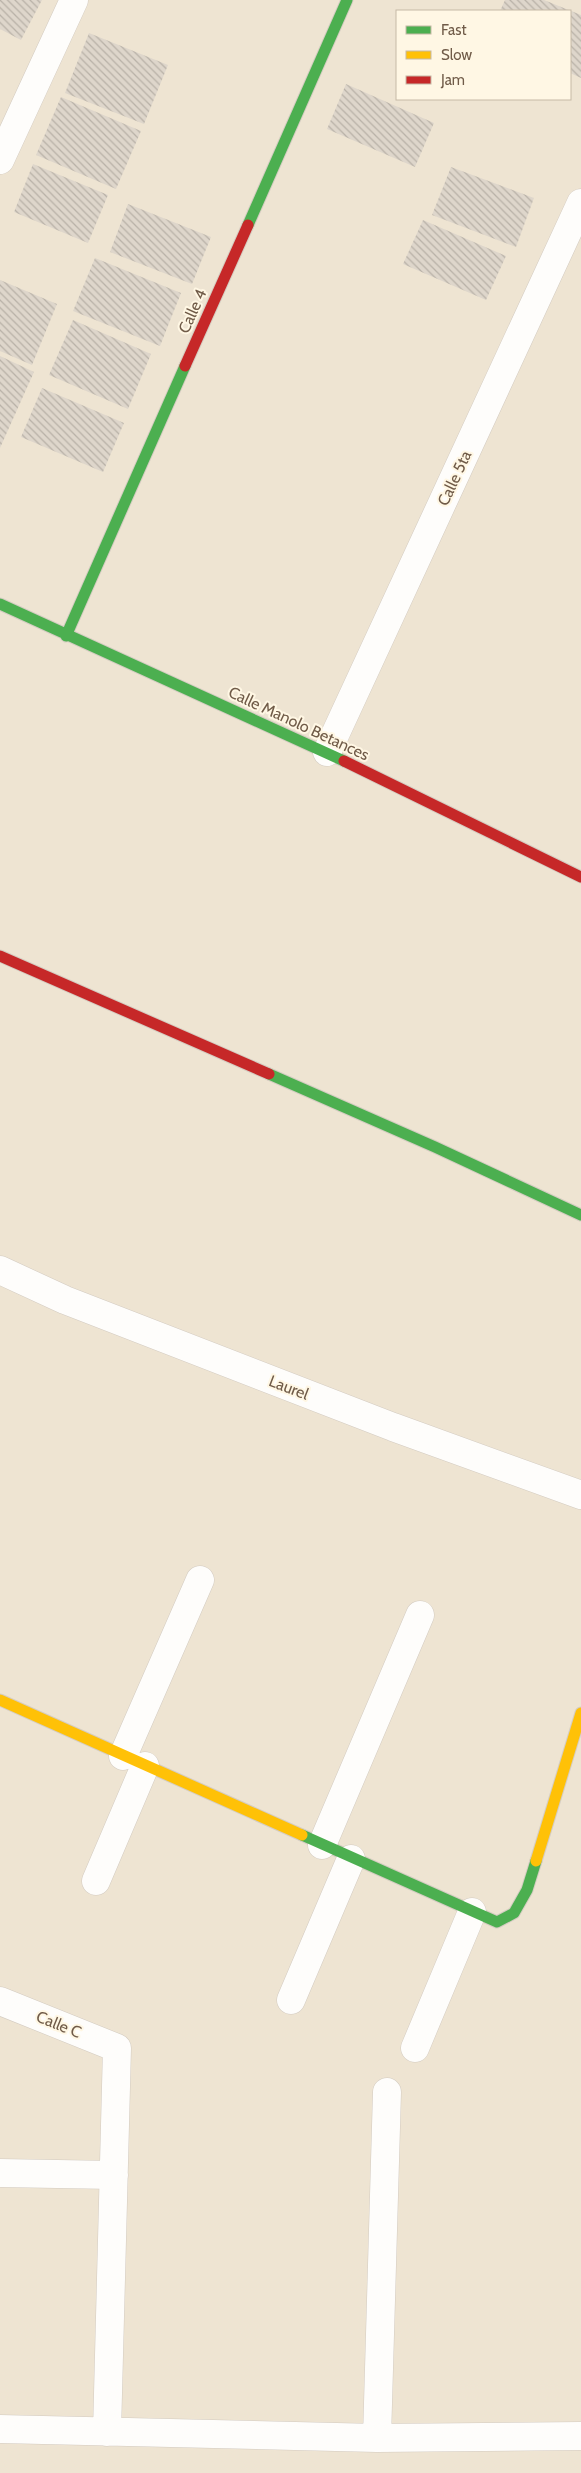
<svg xmlns="http://www.w3.org/2000/svg" width="581" height="2473" font-family="Cabin,sans-serif">
	<style>
		.residential { fill: #eee4d2; fill-rule: evenodd }
		.building { fill: url(#building-back-hatch) }
		.lines { fill: none; stroke-linecap: round; stroke-linejoin: round }
		.street-casing { stroke: #d3cbc1; stroke-width: 29 }
		.fast-casing { stroke: #d5cdc2; stroke-width: 13 }
		.slow-casing { stroke: #d5cdc2; stroke-width: 13 }
		.jam-casing { stroke: #d5cdc2; stroke-width: 13 }
		.street { stroke: #fefdfb; stroke-width: 28 }
		.fast { stroke: #4caf50; stroke-width: 11 }
		.slow { stroke: #ffc107; stroke-width: 11 }
		.jam { stroke: #c62828; stroke-width: 11 }
		.labels { text-anchor: middle; stroke-width: 4; stroke-linejoin: round; paint-order: stroke }
		.street-label { font-size: 16px; fill: #705b48; stroke: #fff7e4 }
	</style>
	<defs>
		<pattern id="building-back-hatch" width="6" height="6" patternUnits="userSpaceOnUse" patternTransform="scale(1.25)"><rect width="6" height="6" fill="#ded6cb"/><path d="M-1 5l2 2M0 0l6 6M5-1l2 2" fill="none" stroke="#b8b1a7"/></pattern>
	</defs>
	<rect width="100%" height="100%" fill="#f5f0e5"/>
	<path class="residential" d="M0 0H581V2473H0ZM397 11H570V99H397Z"/>
	<path class="building" d="M0 0H42L21 40 0 29Z
		M505 0H544L581 15V78L570 73V11H500Z
		M89 33 168 65 144 124 65 93Z
		M346 84 434 123 415 167 327 129Z
		M61 97 141 131 116 189 36 155Z
		M33 164 108 195 88 243 14 212Z
		M451 167 534 198 516 247 432 215Z
		M128 204 211 237 192 284 110 252Z
		M423 220 506 256 486 300 403 264Z
		M95 258 181 293 160 346 73 311Z
		M0 280 57 304 32 365 0 351Z
		M73 320 151 354 128 409 49 375Z
		M0 356 34 372 0 448Z
		M42 388 124 423 103 472 21 437Z"/>
	<g class="lines">
		<defs>
			<path id="street" d="M0 160 74 0
				M327 752 581 203
				M0 1270 65 1300 393 1427 581 1495
				M123 1756 200 1580
				M322 1845 420 1615
				M96 1881 145 1766
				M291 2000 351 1859
				M0 2001 117 2048 107 2432
				M415 2048 472 1912
				M0 2173 114 2175
				M0 2429 377 2438 581 2436
				M377 2438 387 2092"/>
			<path id="fast" d="M248 225 347 0
				M0 604 344 761
				M66 636 185 366
				M269 1074 435 1147 581 1215
				M302 1835 497 1922 514 1913 527 1890 536 1861"/>
			<path id="slow" d="M0 1700 302 1835
				M536 1861 581 1713"/>
			<path id="jam" d="M185 366 248 225
				M344 761 581 877
				M0 956 269 1074"/>
		</defs>
		<use href="#street" class="street-casing"/>
		<use href="#fast" class="fast-casing"/>
		<use href="#slow" class="slow-casing"/>
		<use href="#jam" class="jam-casing"/>
		<use href="#street" class="street"/>
		<use href="#fast" class="fast"/>
		<use href="#slow" class="slow"/>
		<use href="#jam" class="jam"/>
	</g>
	<g class="labels">
		<g class="street-label">
			<text transform="translate(192 311) rotate(-66)" y="6">Calle 4</text>
			<text transform="translate(454 478) rotate(-65)" y="6">Calle 5ta</text>
			<text transform="translate(299 723) rotate(25)" y="6">Calle Manolo Betances</text>
			<text transform="translate(289 1387) rotate(21)" y="6">Laurel</text>
			<text transform="translate(59 2024) rotate(22)" y="6">Calle C</text>
		</g>
	</g>
	<rect x="396" y="10" width="175" height="90" fill="#fff7e4" stroke="#c6b9a6"/>
	<rect x="406" y="26" width="25" height="8" fill="#4caf50" stroke="#c6b9a6"/>
	<text x="441" y="35" font-size="15" fill="#705b48">Fast</text>
	<rect x="406" y="51" width="25" height="8" fill="#ffc107" stroke="#c6b9a6"/>
	<text x="441" y="60" font-size="15" fill="#705b48">Slow</text>
	<rect x="406" y="76" width="25" height="8" fill="#c62828" stroke="#c6b9a6"/>
	<text x="441" y="85" font-size="15" fill="#705b48">Jam</text>
</svg>
